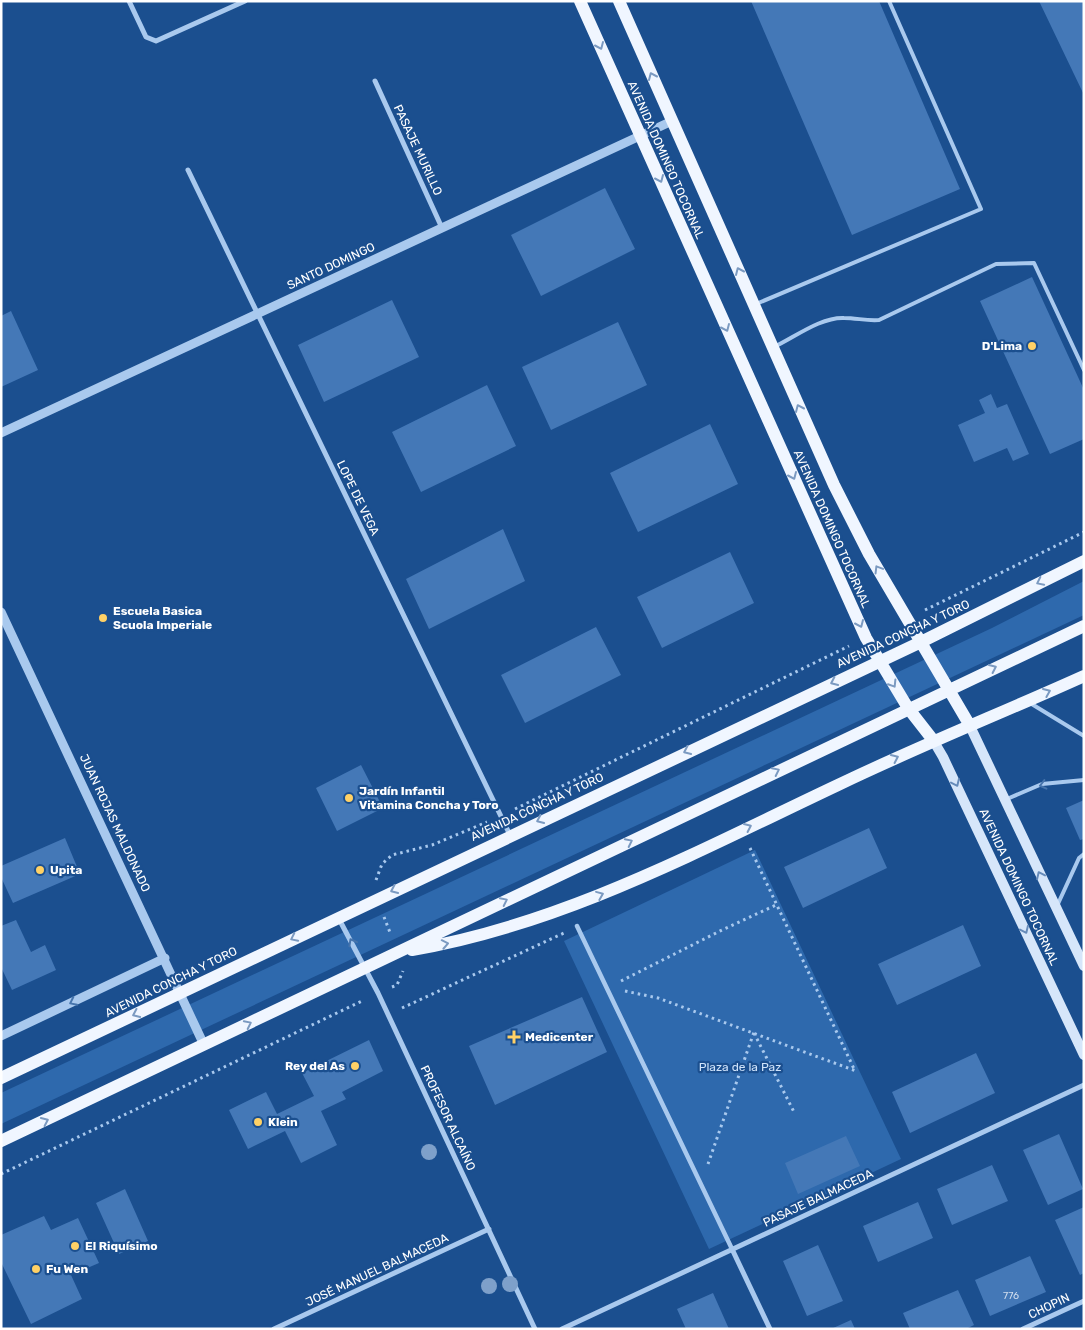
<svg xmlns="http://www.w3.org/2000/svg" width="1085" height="1330" font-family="Rubik,sans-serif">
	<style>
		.green { fill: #2e69ad }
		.building { fill: #4478b7 }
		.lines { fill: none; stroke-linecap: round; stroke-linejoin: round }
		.path { stroke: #a9c9ee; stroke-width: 3; stroke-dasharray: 2.5 4; stroke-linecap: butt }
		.service { stroke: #a9c9ee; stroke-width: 4 }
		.pedestrian { stroke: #a9c9ee; stroke-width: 4.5 }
		.minor { stroke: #a9c9ee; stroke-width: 5 }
		.tertiary { stroke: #a9c9ee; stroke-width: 9 }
		.secondary { stroke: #d6e6fa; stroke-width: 10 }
		.primary { stroke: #f0f6ff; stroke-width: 12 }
		.tree { fill: #7ea0ca }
		.oneway { stroke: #7b9ac1 }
		.oneway2 { stroke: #668bba }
		.oneway3 { stroke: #4674ac }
		.poi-dot { fill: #ffd166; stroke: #1b4f8f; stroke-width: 2 }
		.labels { text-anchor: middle; stroke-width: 4.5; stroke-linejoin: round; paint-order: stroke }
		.number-label { font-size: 10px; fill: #d0dded }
		.street-label { font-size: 12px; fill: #fff; stroke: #1b4f8f }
		.poi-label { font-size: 12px; font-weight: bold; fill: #fff; stroke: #1b4f8f; text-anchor: start }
		.park-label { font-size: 12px; fill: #cfe3fa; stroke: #1b4f8f }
	</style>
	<rect width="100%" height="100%" fill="#1b4f8f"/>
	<path class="green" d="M1084 581V615L1 1124V1093L992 628Z
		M755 850 901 1159 709 1249 564 941Z"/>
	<path class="building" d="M751 1H879L960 189 852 235Z
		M1039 1H1084V95Z
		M605 188 635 249 541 296 511 235Z
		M1032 277 1084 390V439L1050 454 980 301Z
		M392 300 419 357 324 402 298 345Z
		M11 311 38 370 1 387V316Z
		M618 322 647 385 551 430 522 367Z
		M487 385 516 446 421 492 392 432Z
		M991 394 997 408 1007 404 1029 454 1013 461 1007 448 974 462 958 425 985 413 979 400Z
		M710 424 738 484 638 532 610 473Z
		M503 529 525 581 429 629 406 579Z
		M730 552 754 603 662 648 637 597Z
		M596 627 621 675 525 723 501 675Z
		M361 765 383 808 337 831 316 788Z
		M1084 800V839L1080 840 1066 808Z
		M869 828 887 868 803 908 784 867Z
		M65 838 80 874 13 903 1 877V866Z
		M16 920 31 952 45 945 56 970 12 990 1 967V926Z
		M963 925 981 966 897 1005 878 964Z
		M582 997 607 1052 495 1105 469 1046Z
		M369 1040 383 1071 342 1092 346 1099 321 1111 337 1145 301 1163 285 1131 248 1149 229 1110 266 1092 277 1114 314 1096 302 1073Z
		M976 1053 995 1093 910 1133 892 1092Z
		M1059 1134 1083 1189 1048 1205 1023 1150Z
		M846 1136 860 1166 798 1194 785 1163Z
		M992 1165 1008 1201 952 1225 937 1189Z
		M125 1189 148 1241 119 1254 96 1203Z
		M918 1202 933 1238 878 1262 863 1226Z
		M1084 1207V1273L1080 1275 1055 1220Z
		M44 1216 51 1230 78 1218 99 1263 71 1275 82 1299 31 1324 1 1262V1235Z
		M818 1245 843 1301 807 1316 783 1261Z
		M1030 1256 1046 1292 990 1316 975 1280Z
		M958 1290 974 1325 966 1329H910L903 1313Z
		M713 1293 729 1329H686L677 1309Z
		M851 1320 855 1329H831Z"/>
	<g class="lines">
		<path class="path" d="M925 610 1084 532
			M515 809 849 646
			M750 848 855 1071
			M376 880 382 864 392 855 432 845 487 822
			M384 917 391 935
			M621 981 722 930 776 905
			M392 987 397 985 403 971
			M625 991 658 998 856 1071
			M402 1008 564 933
			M754 1033 794 1112
			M708 1164 754 1032
			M1 1174 364 1000"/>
		<path class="service" d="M756 304 981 209 889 1
			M774 347C795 337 821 317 844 318 857 318 866 321 879 320L996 264 1034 263 1084 370
			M1030 703 1084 736
			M1007 799 1042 784 1084 780
			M1057 906 1079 858 1084 854"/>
		<path class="pedestrian" d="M577 926 732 1249"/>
		<path class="minor" d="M129 1 146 37 156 41 245 1
			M375 81 442 228
			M188 170 510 835
			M339 919 378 993 535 1329
			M732 1249 770 1329
			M274 1329 489 1229
			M562 1329 1084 1085
			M1023 1329 1084 1301"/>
		<path class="tertiary" d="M1 433 672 121
			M1 612 204 1045
			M1 1036 165 958"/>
		<path class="secondary" d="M969 724 1084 966
			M933 740 943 757 1084 1055"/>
		<path class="primary" d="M580 1 866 638 908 708 933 740
			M619 1 834 485 869 554 969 724
			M412 950C564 924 700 850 838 785 919 746 1002 713 1084 676
			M1 1078 921 642 1084 561
			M1 1141 1084 626"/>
	</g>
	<g class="tree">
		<circle cx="429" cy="1152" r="8"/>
		<circle cx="510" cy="1284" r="8"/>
		<circle cx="489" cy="1286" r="8"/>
	</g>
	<defs><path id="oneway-chevron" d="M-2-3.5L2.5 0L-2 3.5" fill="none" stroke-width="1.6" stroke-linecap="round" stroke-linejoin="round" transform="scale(1.25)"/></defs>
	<g class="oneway">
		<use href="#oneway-chevron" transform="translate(600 46) rotate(66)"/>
		<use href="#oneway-chevron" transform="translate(652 76) rotate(-114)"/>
		<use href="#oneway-chevron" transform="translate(660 179) rotate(66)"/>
		<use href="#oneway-chevron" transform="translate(739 271) rotate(-114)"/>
		<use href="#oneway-chevron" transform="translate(726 328) rotate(66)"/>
		<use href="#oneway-chevron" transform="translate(799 408) rotate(-114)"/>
		<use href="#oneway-chevron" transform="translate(793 476) rotate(66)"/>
		<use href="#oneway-chevron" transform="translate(878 569) rotate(-121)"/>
		<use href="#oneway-chevron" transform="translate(1040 582) rotate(154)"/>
		<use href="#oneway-chevron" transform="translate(860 624) rotate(66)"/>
		<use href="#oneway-chevron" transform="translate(993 668) rotate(-25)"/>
		<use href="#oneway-chevron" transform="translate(834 682) rotate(155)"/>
		<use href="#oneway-chevron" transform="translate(893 684) rotate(58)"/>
		<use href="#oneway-chevron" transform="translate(1047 692) rotate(-23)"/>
		<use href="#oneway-chevron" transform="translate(687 751) rotate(155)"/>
		<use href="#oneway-chevron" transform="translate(895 758) rotate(-25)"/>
		<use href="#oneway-chevron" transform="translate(776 771) rotate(-26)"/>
		<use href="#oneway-chevron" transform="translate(540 820) rotate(155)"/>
		<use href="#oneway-chevron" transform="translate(748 827) rotate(-25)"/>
		<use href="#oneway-chevron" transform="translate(629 842) rotate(-26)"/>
		<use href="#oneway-chevron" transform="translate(394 890) rotate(155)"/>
		<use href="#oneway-chevron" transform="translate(600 895) rotate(-22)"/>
		<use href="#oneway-chevron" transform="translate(504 901) rotate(-26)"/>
		<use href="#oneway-chevron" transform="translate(294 938) rotate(154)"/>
		<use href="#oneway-chevron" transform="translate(445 944) rotate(-11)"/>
		<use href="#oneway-chevron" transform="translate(136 1014) rotate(155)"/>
		<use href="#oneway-chevron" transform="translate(248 1024) rotate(-26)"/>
		<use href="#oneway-chevron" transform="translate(45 1121) rotate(-25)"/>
	</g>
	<g class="oneway2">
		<use href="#oneway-chevron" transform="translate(956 783) rotate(65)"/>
		<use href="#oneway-chevron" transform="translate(1040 875) rotate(-115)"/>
		<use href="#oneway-chevron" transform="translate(1025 930) rotate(65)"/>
	</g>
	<g class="oneway3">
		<use href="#oneway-chevron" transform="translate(1043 785) rotate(166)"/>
		<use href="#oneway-chevron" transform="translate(352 942) rotate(-119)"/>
		<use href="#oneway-chevron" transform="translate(73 1002) rotate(154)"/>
	</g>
	<g class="poi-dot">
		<circle cx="1032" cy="346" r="5"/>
		<circle cx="103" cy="618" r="5"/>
		<circle cx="349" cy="798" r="5"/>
		<circle cx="40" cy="870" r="5"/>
		<path d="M511.5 1029.5h5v5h5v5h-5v5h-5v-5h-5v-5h5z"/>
		<circle cx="355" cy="1066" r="5"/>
		<circle cx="258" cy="1122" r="5"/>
		<circle cx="75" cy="1246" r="5"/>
		<circle cx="36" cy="1269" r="5"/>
	</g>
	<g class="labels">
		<g class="number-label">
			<text x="1011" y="1299">776</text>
		</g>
		<g class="street-label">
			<text transform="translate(418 150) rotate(65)" y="4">PASAJE MURILLO</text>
			<text transform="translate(666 160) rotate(66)" y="4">AVENIDA DOMINGO TOCORNAL</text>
			<text transform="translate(331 266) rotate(-25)" y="4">SANTO DOMINGO</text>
			<text transform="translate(358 498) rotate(64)" y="4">LOPE DE VEGA</text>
			<text transform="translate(832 529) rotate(66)" y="4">AVENIDA DOMINGO TOCORNAL</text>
			<text transform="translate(903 634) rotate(-25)" y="4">AVENIDA CONCHA Y TORO</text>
			<text transform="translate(537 807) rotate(-25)" y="4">AVENIDA CONCHA Y TORO</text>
			<text transform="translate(115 823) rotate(65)" y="4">JUAN ROJAS MALDONADO</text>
			<text transform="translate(1019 887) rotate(65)" y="4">AVENIDA DOMINGO TOCORNAL</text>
			<text transform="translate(171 982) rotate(-26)" y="4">AVENIDA CONCHA Y TORO</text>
			<text transform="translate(448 1118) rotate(65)" y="4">PROFESOR ALCAÍNO</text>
			<text transform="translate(818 1198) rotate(-25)" y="4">PASAJE BALMACEDA</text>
			<text transform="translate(377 1270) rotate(-25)" y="4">JOSÉ MANUEL BALMACEDA</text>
			<text transform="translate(1049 1306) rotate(-25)" y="4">CHOPIN</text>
		</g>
		<g class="poi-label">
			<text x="1022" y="350" text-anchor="end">D'Lima</text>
			<text x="113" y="615">Escuela Basica<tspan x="113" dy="14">Scuola Imperiale</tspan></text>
			<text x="359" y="795">Jardín Infantil<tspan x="359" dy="14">Vitamina Concha y Toro</tspan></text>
			<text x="50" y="874">Upita</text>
			<text x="525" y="1041">Medicenter</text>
			<text x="345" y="1070" text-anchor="end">Rey del As</text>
			<text x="268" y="1126">Klein</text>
			<text x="85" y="1250">El Riquísimo</text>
			<text x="46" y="1273">Fu Wen</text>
		</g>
		<g class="park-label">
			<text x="740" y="1071">Plaza de la Paz</text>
		</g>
	</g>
	<rect width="1085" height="1330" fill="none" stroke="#ffffff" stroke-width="5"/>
</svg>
